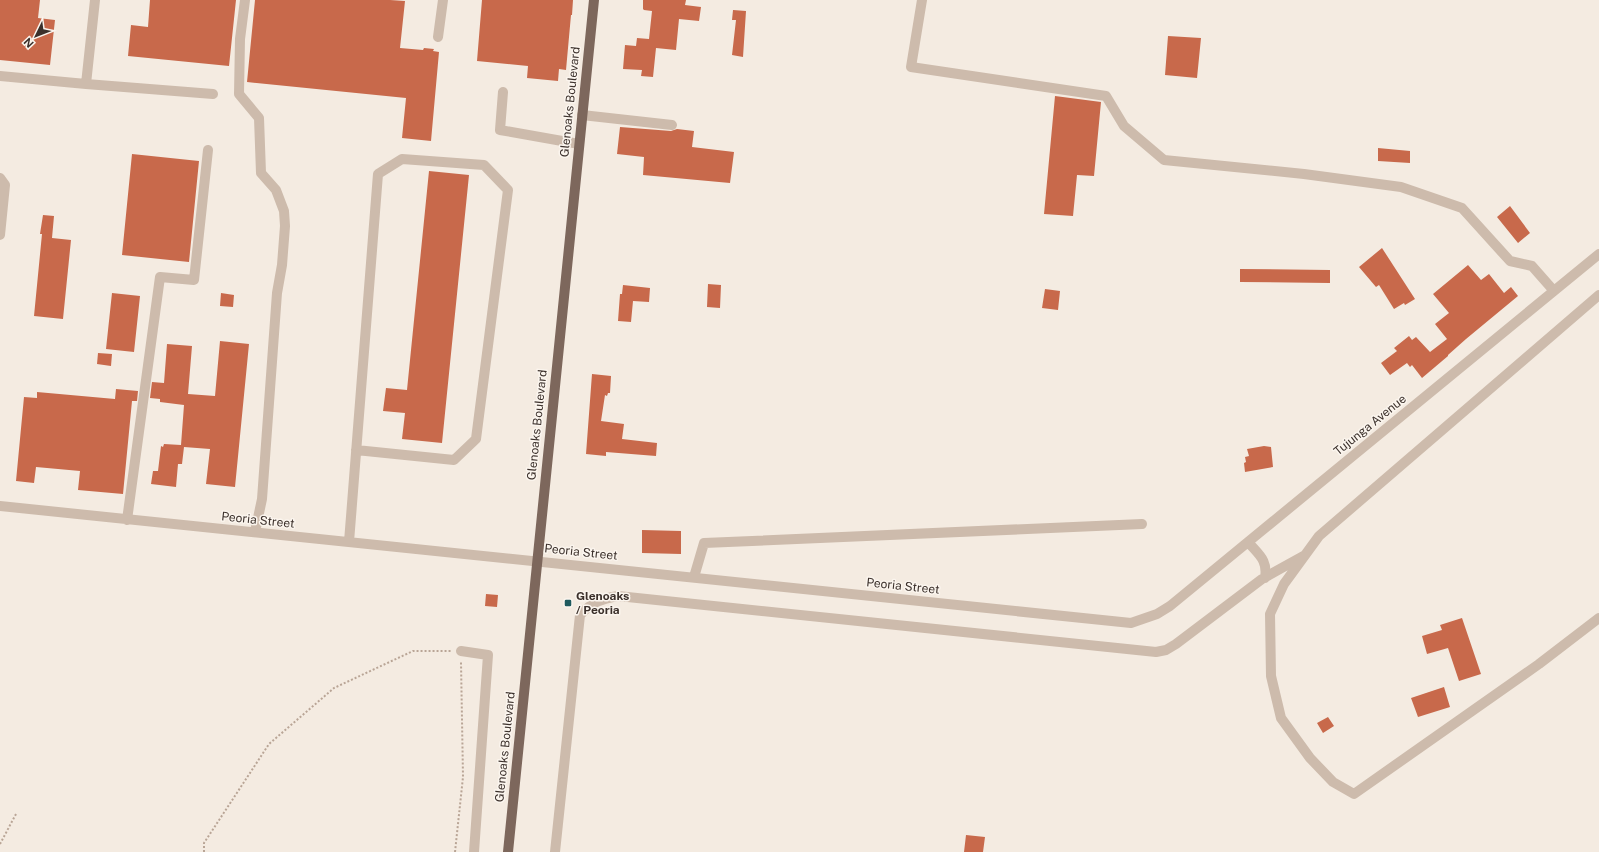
<svg xmlns="http://www.w3.org/2000/svg" width="1599" height="852" font-family="'Public Sans',sans-serif">
	<style>
		.building { fill: #c8694b }
		.lines { fill: none; stroke-linecap: round; stroke-linejoin: round }
		.path { stroke: #b9a596; stroke-width: 2; stroke-dasharray: 2 2; stroke-linecap: butt }
		.minor { stroke: #cdbbac; stroke-width: 10 }
		.major { stroke: #7d675c; stroke-width: 10 }
		.poi-dot { fill: #1f5a5e; stroke: #fbf5ee; stroke-width: 1.5 }
		.labels { text-anchor: middle; stroke-width: 3; stroke-linejoin: round; paint-order: stroke }
		.street-label { font-size: 12px; fill: #3b302b; stroke: #fbf5ee }
		.poi-label { font-size: 12px; font-weight: bold; fill: #3b302b; stroke: #fbf5ee; text-anchor: start }
	</style>
	<rect width="100%" height="100%" fill="#f4ebe1"/>
	<path class="building" d="M0 0H40L38 18 55 20 50 65 0 60Z
		M150 0H236L229 66 128 56 131 25 148 27Z
		M255 0H390L405 1 400 48 423 50 424 48 434 49 433 51 439 52 431 141 402 138 406 98 247 82Z
		M482 0H573L572 15H571L566 70 559 69 558 81 527 78 528 66 477 61Z
		M643 0H686L685 5 701 7 699 21 679 19 676 50 656 48 653 77 641 76 642 70 623 69 625 45 636 46 637 38 649 39 652 11 644 10 643 9Z
		M733 10 746 11 743 57 732 55 736 20H732Z
		M1168 36 1201 38 1197 78 1165 75Z
		M1055 96 1101 102 1094 176 1077 175 1073 216 1044 214Z
		M620 127 671 131 677 129 694 131 692 147 734 152 730 183 643 175 644 157 617 154Z
		M1378 148 1410 151V163L1378 161Z
		M132 154 199 161 189 262 122 255Z
		M429 171 469 175 442 443 402 439 405 413 383 411 386 388 407 390Z
		M1510 206 1530 233 1518 243 1497 217Z
		M43 215 54 216 52 238 71 240 63 319 34 316 42 234H40Z
		M1382 248 1415 299 1405 305 1404 303 1394 309 1379 285 1376 287 1359 267Z
		M1468 265 1481 280 1489 274 1504 293 1511 287 1518 296 1466 339 1448 355V356L1422 378 1412 365 1410 367 1407 363 1390 375 1381 363 1397 351 1394 348 1409 336 1412 340 1416 337 1430 352 1447 339 1435 324 1449 313 1433 294Z
		M1240 269 1330 270V283L1240 282Z
		M708 284 721 285 720 308 707 307Z
		M623 285 650 288 649 302 633 301 631 322 618 321 620 294H622Z
		M1045 289 1060 291 1058 310 1042 308Z
		M112 293 140 296 134 352 106 349Z
		M221 293 234 295 233 307 220 306Z
		M220 341 249 344 235 487 206 484 210 449 184 447 182 464H178L176 487 151 484 153 471H158L161 446 163 447 164 444 181 445 184 405 160 402V399L150 398 152 382 164 383 167 344 192 346 188 394 215 396Z
		M98 353 112 354 111 366 97 364Z
		M592 374 611 376 610 393H608L607 396 605 395 601 421 624 424 622 439 657 443 656 456 606 452V456L586 454Z
		M116 389 138 391 137 401H132L123 494 78 490 80 471 36 467 34 483 16 481 24 397 37 398V392L115 399Z
		M1264 446 1271 447 1273 467 1245 472 1244 463 1246 462 1245 457 1249 456 1247 449Z
		M642 530 681 531V554L642 553Z
		M486 594 498 595 497 607 485 606Z
		M1462 618 1481 674 1459 681 1448 648 1427 654 1422 636 1442 630 1440 625Z
		M1444 687 1450 707 1418 717 1411 698Z
		M1328 717 1334 726 1323 733 1317 723Z
		M966 835 985 837 983 852H964Z"/>
	<g class="lines">
		<path class="path" d="M0 844 16 814
			M204 852V843L269 744 334 688 413 651H451
			M455 852 463 777 461 662"/>
		<path class="minor" d="M245 0 240 39 239 94 259 118 261 173 276 190 284 211 285 226 282 265 277 293 262 499 255 532
			M922 0 911 67 1106 96 1124 126 1164 160 1304 174 1401 187 1462 208 1510 261 1532 266 1554 291
			M438 37 443 0
			M0 76 86 84 95 0
			M86 84 213 94
			M503 92 500 130 579 144
			M582 115 672 125
			M0 178 5 185 0 235
			M1599 295 1319 536 1284 584 1270 614 1271 676 1281 718 1310 758 1333 782 1354 794 1539 664 1599 618
			M0 506 1131 623 1157 614 1170 606 1599 254
			M127 520 160 277 194 280 208 150
			M349 542 378 174 402 159 484 165 508 190 476 439 454 460 356 450
			M1248 542C1259 555 1268 560 1265 578
			M694 577 704 543 1142 524
			M461 651 488 655 474 852
			M555 852 580 615C592 602 601 599 618 596L1156 652 1166 650 1176 644 1262 579 1305 555"/>
		<path class="major" d="M508 852 594 0"/>
	</g>
	<rect class="poi-dot" x="564" y="599" width="8" height="8" rx="2"/>
	<g class="labels">
		<g class="street-label">
			<text transform="translate(570 102) rotate(-84)" y="4">Glenoaks Boulevard</text>
			<text transform="translate(537 425) rotate(-84)" y="4">Glenoaks Boulevard</text>
			<text transform="translate(1370 425) rotate(-39)" y="4">Tujunga Avenue</text>
			<text transform="translate(258 520) rotate(6)" y="4">Peoria Street</text>
			<text transform="translate(581 552) rotate(6)" y="4">Peoria Street</text>
			<text transform="translate(903 586) rotate(6)" y="4">Peoria Street</text>
			<text transform="translate(505 747) rotate(-84)" y="4">Glenoaks Boulevard</text>
		</g>
		<g class="poi-label">
			<text x="576" y="600">Glenoaks<tspan x="576" dy="14">/ Peoria</tspan></text>
		</g>
	</g>
	<g transform="translate(36 36) rotate(227)" stroke="#fbf5ee" stroke-width="3" paint-order="stroke">
	<path d="M0-3L7 15L0 10L-7 15Z" fill="#3b302b"/>
	<text y="-6" font-size="11" font-weight="bold" text-anchor="middle" fill="#3b302b">N</text>
	</g>
</svg>
